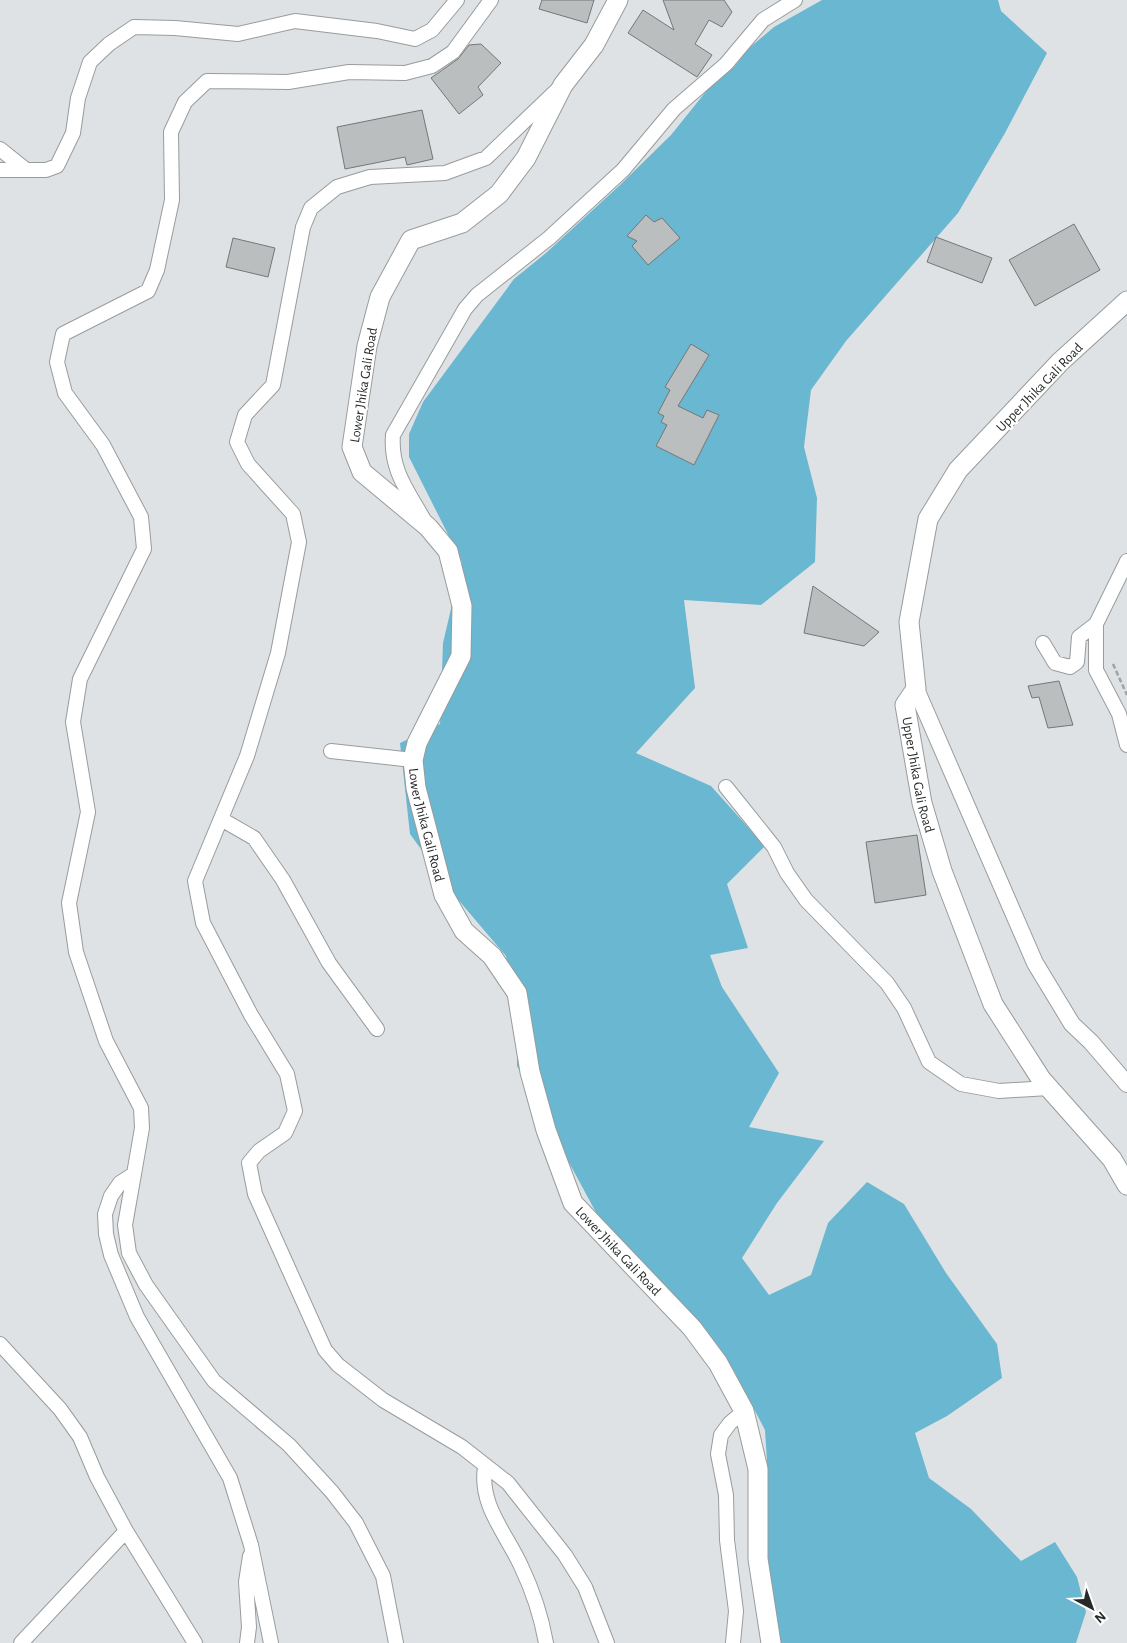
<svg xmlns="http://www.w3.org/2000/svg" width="1127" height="1643" font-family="'Alegreya Sans',sans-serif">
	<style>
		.forest { fill: #69b7d1 }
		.building { fill: #babebe; stroke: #737777 }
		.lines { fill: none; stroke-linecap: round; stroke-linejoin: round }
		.minor-casing { stroke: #989c9d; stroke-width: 16 }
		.tertiary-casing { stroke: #989c9d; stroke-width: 18 }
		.secondary-casing { stroke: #989c9d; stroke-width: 21 }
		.path { stroke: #9fa3a4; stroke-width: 2.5; stroke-dasharray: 5 2.5; stroke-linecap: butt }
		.minor { stroke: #fff; stroke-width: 14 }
		.tertiary { stroke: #fff; stroke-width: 16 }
		.secondary { stroke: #fff; stroke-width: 19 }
		.labels { text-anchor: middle; stroke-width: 4.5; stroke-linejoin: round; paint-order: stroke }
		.street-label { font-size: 14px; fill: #282a2a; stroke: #fff }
	</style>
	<rect width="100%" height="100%" fill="#dee2e4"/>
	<path class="forest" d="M822 0H998L1001 11 1047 53 1005 133 958 213 846 341 811 390 804 447 817 498 815 562 761 605 684 600 695 688 636 753 711 786 765 846 727 884 748 948 710 955 722 987 779 1073 749 1127 824 1141 777 1203 742 1258 769 1295 811 1275 828 1223 867 1182 904 1204 946 1273 997 1344 1002 1378 947 1416 915 1433 929 1478 971 1509 1021 1561 1055 1542 1077 1577 1086 1612 1076 1643H775L762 1543 768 1476 765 1430 733 1369 688 1311 599 1218 517 1066V1040L506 956 455 896 410 834 400 743 440 724 443 643 462 562 409 457V434L423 402 514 279 546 253 620 185 671 135 708 89 735 66 748 49 774 27Z"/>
	<path class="building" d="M542 0H594L587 23 539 9Z
		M663 0H724L732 12 722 27 709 20 695 44 712 55 697 77 628 33 643 10 674 30Z
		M481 44 501 63 478 87 483 95 459 114 431 78 458 59 469 45Z
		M422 110 433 159 407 165 405 157 345 169 337 127Z
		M646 215 654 222 662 218 680 238 648 265 632 246 637 241 627 236Z
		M1074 224 1100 270 1035 306 1009 260Z
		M936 237 992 258 982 283 927 262Z
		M233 238 275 248 268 277 226 267Z
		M691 344 709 355 678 406 703 418 707 410 719 415 694 465 656 446 667 425 661 422 664 416 658 413 670 390 665 387Z
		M813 586 879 632 864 646 804 633Z
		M1059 681 1073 725 1048 728 1039 697 1032 698 1028 686Z
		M917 835 926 895 875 903 866 842Z"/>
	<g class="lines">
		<defs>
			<path id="minor" d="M557 90 486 158 445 173 370 177 337 187 311 208 303 227 273 385 245 415 237 442 248 464 293 514 299 542 278 653 247 756 195 881 203 923 251 1015 287 1074 295 1111 285 1133 259 1151 249 1163 255 1194 325 1350 338 1365 383 1400 462 1447 508 1483 565 1555 585 1587 607 1643
				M0 149 25 169
				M0 170H46L57 166 73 133 78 98 90 62 109 44 134 27 175 28 238 34 295 21 377 31 415 39 432 30 457 0
				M424 520C408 491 390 470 393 435L465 309 477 295 549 238 623 170 674 109 726 64 763 20 795 0
				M1127 561 1096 624V670L1119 714 1127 745
				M1043 643 1055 663 1070 667 1077 662 1079 637 1096 624
				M331 751 413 760
				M726 787 774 847 787 873 806 900 887 983 904 1008 929 1062 961 1084 999 1091 1049 1088
				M221 819 254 838 283 880 329 963 377 1029
				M134 1174 125 1225 129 1253 146 1285 214 1381 289 1445 332 1492 356 1523 383 1576 396 1643
				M0 1344 60 1409 80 1437 97 1477 126 1531 195 1643
				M485 1467C479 1505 506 1533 521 1566 533 1591 541 1615 546 1643
				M21 1643 126 1531
				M247 1643 249 1627 246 1582 250 1556
				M271 1643 251 1545 230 1478 137 1317 111 1255 106 1234 105 1214 111 1196 120 1183 134 1174 142 1128 141 1108 106 1041 76 952 69 903 88 812 73 722 80 679 144 549 141 517 103 445 65 393 57 362 63 334 148 291 157 270 172 200 171 132 185 102 207 81 288 82 349 72 405 73 432 66 453 52 491 0
				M733 1643 736 1611 727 1540 726 1495 718 1454 721 1435 730 1423 744 1411"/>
			<path id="tertiary" d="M916 689 1035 963 1072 1024 1091 1042 1127 1084"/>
			<g id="secondary">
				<path id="s1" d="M618 0 594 45 563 85 526 158 499 194 462 223 411 240 380 297 367 346 352 447 362 472 428 527 448 551 462 606 461 656 417 743 413 760 416 788 444 895 464 931 492 956 517 993 530 1072 546 1130 573 1203 692 1328 718 1363 744 1411 758 1469V1559L771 1643"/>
				<path id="s2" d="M1127 301 1060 362 958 470 928 519 909 622 916 689 905 705 922 803 942 871 993 1004 1041 1079 1112 1159 1127 1185"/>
			</g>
		</defs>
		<use href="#minor" class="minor-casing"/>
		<use href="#tertiary" class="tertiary-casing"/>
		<use href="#secondary" class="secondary-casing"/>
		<path class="path" d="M1113 664 1127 695"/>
		<use href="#minor" class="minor"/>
		<use href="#tertiary" class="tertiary"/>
		<use href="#secondary" class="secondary"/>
	</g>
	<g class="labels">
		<g class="street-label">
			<text transform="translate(363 385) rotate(-81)" y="5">Lower Jhika Gali Road</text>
			<text transform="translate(1039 387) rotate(-46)" y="5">Upper Jhika Gali Road</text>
			<text dy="5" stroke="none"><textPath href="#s2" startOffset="559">Upper Jhika Gali Road</textPath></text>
			<text dy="5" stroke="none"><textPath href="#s1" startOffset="979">Lower Jhika Gali Road</textPath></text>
			<text dy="5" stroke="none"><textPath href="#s1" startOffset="1459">Lower Jhika Gali Road</textPath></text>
		</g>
	</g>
	<g transform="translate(1092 1608) rotate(139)" stroke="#ffffff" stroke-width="4" paint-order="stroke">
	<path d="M0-4L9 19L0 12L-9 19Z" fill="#282a2a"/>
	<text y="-8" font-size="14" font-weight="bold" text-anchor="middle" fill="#282a2a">N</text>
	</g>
</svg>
